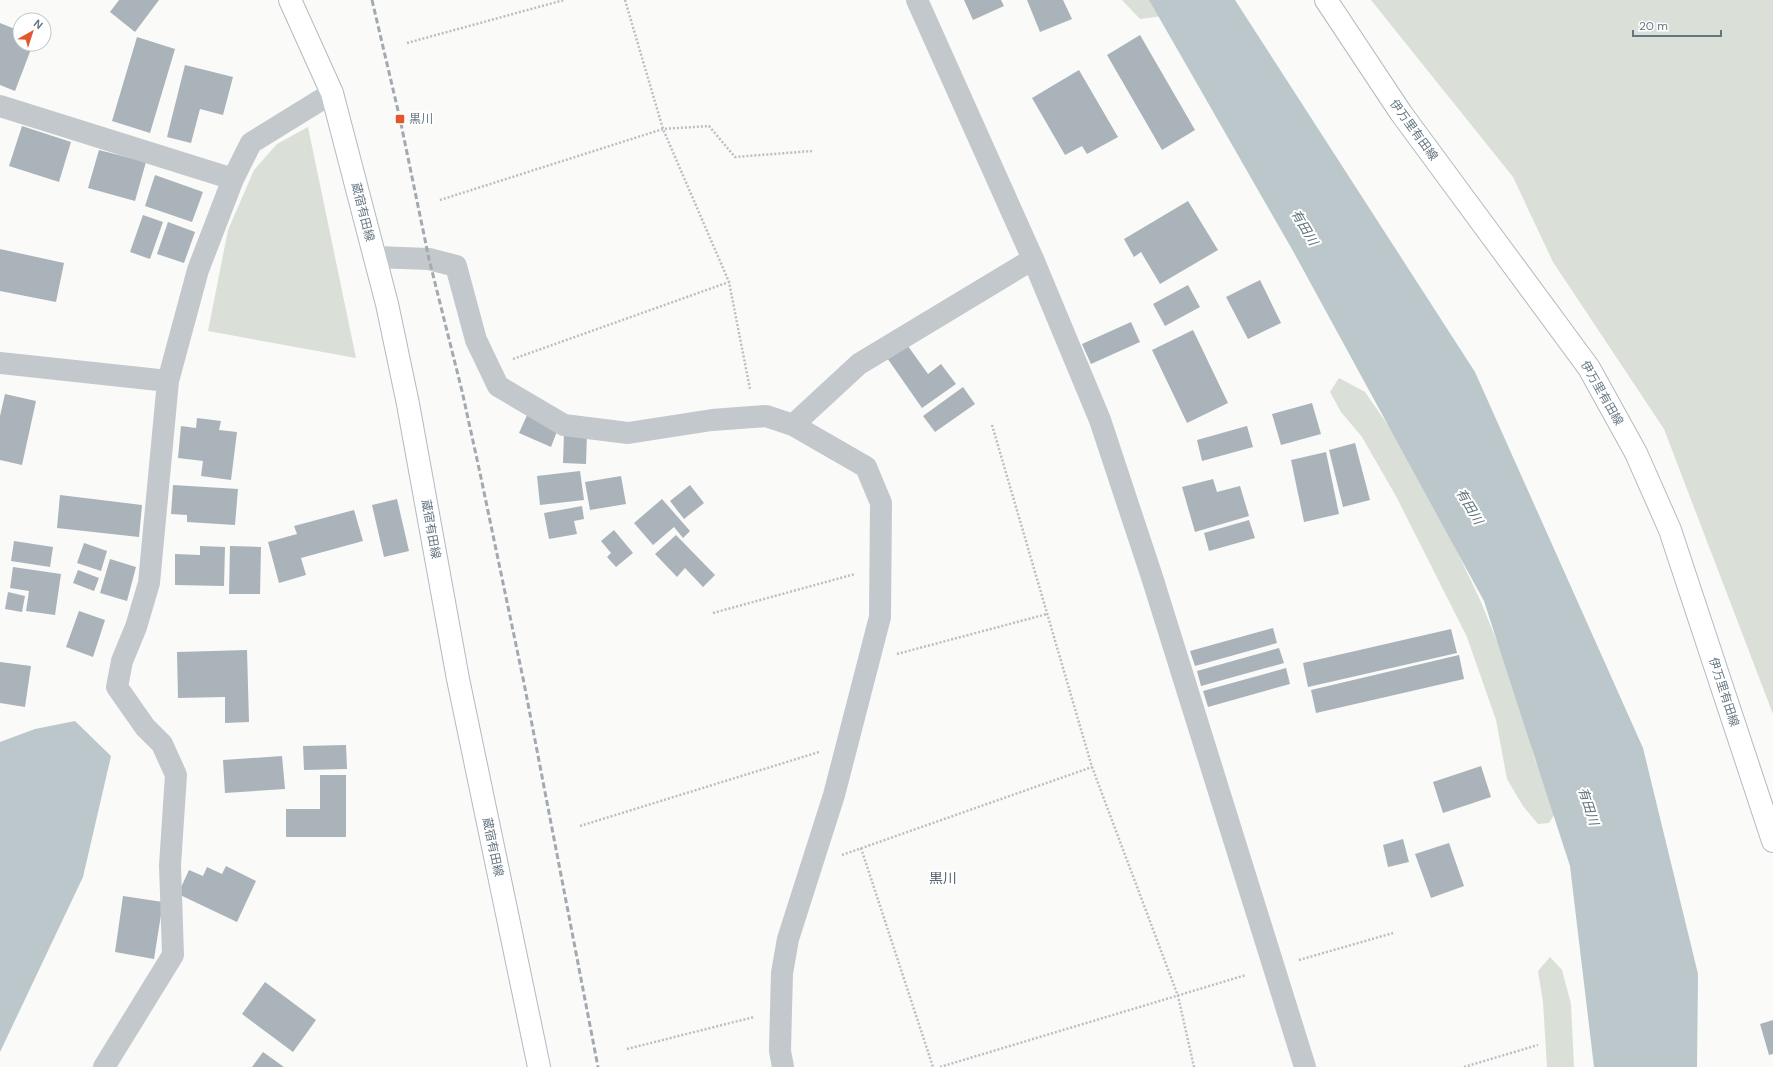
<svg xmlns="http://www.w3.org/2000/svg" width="1773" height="1067" font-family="'DM Sans','Noto Sans JP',sans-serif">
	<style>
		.green { fill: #dadfd7 }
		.water { fill: #bbc7cb }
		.building { fill: #aab3b9 }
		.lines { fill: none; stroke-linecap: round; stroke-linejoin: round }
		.secondary-casing { stroke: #b3babf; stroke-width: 24 }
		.path { stroke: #bbbfc2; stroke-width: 2.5; stroke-dasharray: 2 2; stroke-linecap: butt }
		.minor { stroke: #c3c8cc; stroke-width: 22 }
		.secondary { stroke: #fff; stroke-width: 22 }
		.rail { stroke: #a2aab0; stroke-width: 3; stroke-dasharray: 6 3; stroke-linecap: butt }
		.poi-dot { fill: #e4572e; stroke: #fff; stroke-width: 1.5 }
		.labels { text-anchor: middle; stroke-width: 4; stroke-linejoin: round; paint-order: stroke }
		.poi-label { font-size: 12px; fill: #657683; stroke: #fff; text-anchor: start }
		.street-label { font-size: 12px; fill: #657683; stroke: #fff }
		.water-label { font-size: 13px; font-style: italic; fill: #60757c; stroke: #fff }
		.quarter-label { font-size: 14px; fill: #57646e; stroke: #fff }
	</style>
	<rect width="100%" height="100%" fill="#fafaf8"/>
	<path class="green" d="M1122 0H1157L1163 16 1140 19Z
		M1371 0H1773V714L1664 429 1553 262 1513 177Z
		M308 127 356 358 208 331 228 230 254 170 277 144Z
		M1339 378 1365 392 1392 431 1448 532 1481 602 1518 693 1535 760 1558 809 1549 823 1538 824 1523 806 1507 779 1496 720 1467 637 1397 498 1362 437 1341 412 1330 392Z
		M1550 957 1562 970 1571 1004 1574 1067H1547L1543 1002 1538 971Z"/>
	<path class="water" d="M1149 0H1235L1475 372 1643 748 1698 974 1697 1067H1594L1570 866 1484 601 1293 251Z
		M75 721 111 756 83 877 0 1052V742L35 729Z"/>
	<path class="building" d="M119 0H159L135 32 110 12Z
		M964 0H1001L1004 6 973 20Z
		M1027 0H1063L1072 19 1040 32Z
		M0 23 20 31V44H33L15 91 0 85Z
		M1140 35 1195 130 1162 150 1107 55Z
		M137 37 175 49 150 133 112 121Z
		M185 65 233 77 223 115 200 109 191 143 167 137Z
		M1079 70 1118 137 1087 154 1082 146 1065 155 1032 98Z
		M22 126 71 142 59 182 9 166Z
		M99 150 146 162 135 201 88 188Z
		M155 175 203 192 192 222 145 206Z
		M1188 201 1218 250 1160 284 1141 252 1134 257 1124 239Z
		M143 215 163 222 150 259 130 252Z
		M168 222 195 232 184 263 157 254Z
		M0 249 64 263 56 302 0 291Z
		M1260 280 1281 323 1248 339 1226 297Z
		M1188 285 1200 307 1165 326 1153 304Z
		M1131 322 1140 342 1091 364 1082 344Z
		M1193 330 1228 403 1187 423 1152 350Z
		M905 342 928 374 941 364 956 384 922 408 885 355Z
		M963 387 975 404 935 432 923 416Z
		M5 394 36 401 22 465 0 460V416Z
		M1312 403 1321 434 1281 445 1272 414Z
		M528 413 559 426 551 447 519 433Z
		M197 418 221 421 219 430 237 432 231 480 201 476 203 461 178 458 181 426 196 428Z
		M1247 426 1253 447 1202 461 1197 440Z
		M564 432 587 433 586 464 563 463Z
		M1355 443 1370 500 1343 507 1329 450Z
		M1326 452 1339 514 1304 522 1291 460Z
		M580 471 584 500 540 505 537 476Z
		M621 476 626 504 590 510 585 482Z
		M1213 479 1217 492 1240 486 1249 516 1195 532 1182 487Z
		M173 485 238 489 235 525 187 522V515L171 514Z
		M690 485 704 503 684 519 670 501Z
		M60 495 142 505 139 537 57 528Z
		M397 499 409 551 384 557 372 505Z
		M662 499 690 531 683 538 674 527 653 545 634 523Z
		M582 506 584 519 574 521 577 534 549 539 544 513Z
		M354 510 363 541 301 558 306 575 279 583 268 542 297 534 294 526Z
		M1249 520 1255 538 1209 551 1204 533Z
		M614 530 633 553 616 567 607 557 611 553 601 541Z
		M676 535 715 575 703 587 685 568 677 577 655 554Z
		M14 541 53 547 50 567 11 561Z
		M84 543 107 551 101 571 77 563Z
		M200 546 225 547 224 586 175 585V554L200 555Z
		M230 546 261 547 260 594H229Z
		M110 559 136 567 127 601 100 593Z
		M13 567 61 574 55 615 26 611 29 591 10 588Z
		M78 570 99 578 94 591 73 583Z
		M8 592 25 596 22 612 5 609Z
		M79 611 105 620 93 657 66 647Z
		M1273 628 1277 643 1195 666 1190 651Z
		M1451 629 1457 653 1308 687 1303 663Z
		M1279 648 1284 663 1201 686 1197 671Z
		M247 650 249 722 225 723V697L178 698 177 652Z
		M1459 655 1464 679 1316 713 1311 690Z
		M0 662 31 666 25 707 0 703Z
		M1286 668 1290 684 1208 707 1203 691Z
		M346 745 347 769 304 770 303 746Z
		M282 756 285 789 225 793 223 760Z
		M1481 766 1491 797 1443 813 1433 782Z
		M320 775H346V837H286V809H320Z
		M1403 839 1409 862 1388 867 1383 845Z
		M1449 843 1464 886 1431 898 1415 854Z
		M226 866 256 881 237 922 178 894 189 870 203 876 207 867 222 874Z
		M123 896 163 902 154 959 115 952Z
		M265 982 316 1020 293 1052 242 1014Z
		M1773 1020V1054L1769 1055 1760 1024Z
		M263 1052 284 1067H252Z"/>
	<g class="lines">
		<defs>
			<path id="secondary" d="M290 0 332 93 387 304 408 404 458 679 539 1067
				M1326 0 1401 113 1589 368 1636 453 1670 530 1773 841"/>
		</defs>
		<use href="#secondary" class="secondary-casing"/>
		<path class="path" d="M625 0 663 129 729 282 750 389
			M407 43 564 0
			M440 200 663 129 709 126 735 157 812 151
			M513 359 729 282
			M992 425 1092 767 1178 996 1194 1067
			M713 613 855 574
			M897 654 1047 614
			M580 826 819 752
			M861 848 933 1067
			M842 855 1092 767
			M1299 960 1393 933
			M627 1049 754 1017
			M940 1067 1246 975
			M1464 1067 1538 1045"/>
		<path class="minor" d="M917 0 1033 259 1100 420 1152 577 1305 1067
			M0 106 233 179
			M375 257 429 259 456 266 476 340 498 386 564 425 628 433 712 420 766 416 793 425 859 364 1033 259
			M0 363 168 381 198 270 233 179 251 143 332 93
			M104 1067 173 955 170 865 176 775 162 744 145 727 117 687 122 661 136 627 149 583 168 381
			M783 1067 780 1051 781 1010 782 973 788 939 834 795 880 617 881 503 866 467 793 425"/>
		<use href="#secondary" class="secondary"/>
		<path class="rail" d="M372 0 400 119 429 259 462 391 480 473 524 683 598 1067"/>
	</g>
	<rect class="poi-dot" x="395" y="114" width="10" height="10" rx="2"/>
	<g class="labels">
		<g class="poi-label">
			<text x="409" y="123">黒川</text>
		</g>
		<g class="street-label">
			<text transform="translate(1414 130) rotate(54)" y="4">伊万里有田線</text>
			<text transform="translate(363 212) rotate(76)" y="4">蔵宿有田線</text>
			<text transform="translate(1602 393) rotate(60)" y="4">伊万里有田線</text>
			<text transform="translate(431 529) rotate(80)" y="4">蔵宿有田線</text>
			<text transform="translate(1724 692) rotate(72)" y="4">伊万里有田線</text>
			<text transform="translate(493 847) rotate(78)" y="4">蔵宿有田線</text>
		</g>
		<g class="water-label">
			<text transform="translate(1305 227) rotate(59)" y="5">有田川</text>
			<text transform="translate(1470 506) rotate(59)" y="5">有田川</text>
			<text transform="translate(1589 806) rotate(72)" y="5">有田川</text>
		</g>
		<g class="quarter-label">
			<text x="943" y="883">黒川</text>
		</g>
	</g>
	<g transform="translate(32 32) rotate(39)"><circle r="19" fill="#ffffff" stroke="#c1c8cd"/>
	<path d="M0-3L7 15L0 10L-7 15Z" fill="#e4572e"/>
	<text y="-6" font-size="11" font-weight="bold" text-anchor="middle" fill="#657683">N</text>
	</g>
	<path d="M1633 30v6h88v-6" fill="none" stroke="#657683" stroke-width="2"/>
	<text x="1639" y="30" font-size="12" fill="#657683" stroke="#ffffff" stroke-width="3" paint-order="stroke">20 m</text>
</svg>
